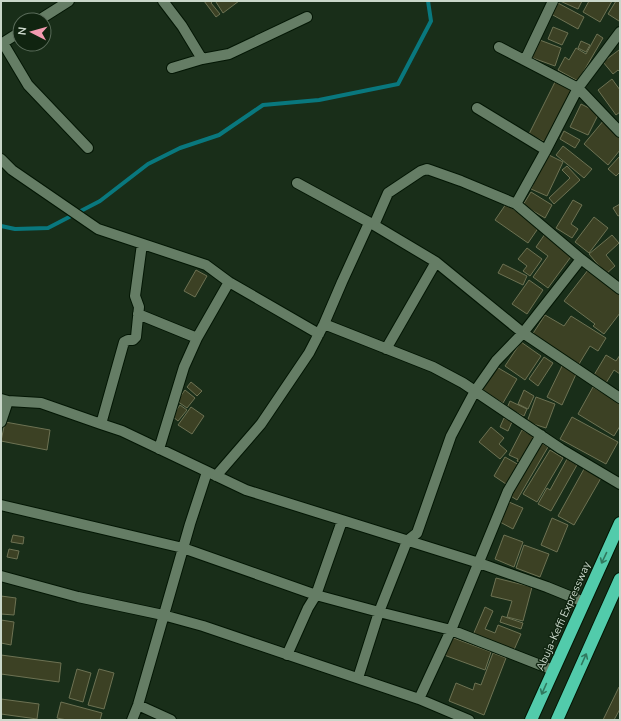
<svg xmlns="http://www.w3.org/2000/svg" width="621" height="721" font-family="'Nunito Sans',sans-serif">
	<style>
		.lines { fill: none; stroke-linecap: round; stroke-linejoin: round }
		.stream { stroke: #09787e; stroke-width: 4 }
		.building { fill: #3c4124; stroke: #6d7253 }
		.minor-casing { stroke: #031604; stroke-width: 12 }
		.highway-casing { stroke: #031604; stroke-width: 14 }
		.minor { stroke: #657d65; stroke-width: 10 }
		.highway { stroke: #52cbab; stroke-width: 12 }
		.oneway { stroke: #31785e }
		.labels { text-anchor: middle; stroke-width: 3; stroke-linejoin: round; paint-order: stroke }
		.street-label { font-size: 11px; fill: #cad7ca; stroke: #102410 }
	</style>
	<rect width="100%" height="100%" fill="#192e19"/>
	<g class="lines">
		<path class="stream" d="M1 226 15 229 48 228 100 201 148 164 180 148 219 135 263 105 319 100 398 84 431 21 428 1"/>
	</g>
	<path class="building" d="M204 1H213L211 3 220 14 216 17Z
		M218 1H239L223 13 216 2Z
		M560 1H582L578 9Z
		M589 1H612L600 22 583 12Z
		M616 1H620V19L619 21 608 14Z
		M558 3 584 17 578 29 551 14Z
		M553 27 568 33 562 45 548 39Z
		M597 34 603 38 578 81 558 70 565 57 569 60 576 48 586 54Z
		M537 39 561 48 555 66 530 57Z
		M581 41 590 45 586 52 578 48Z
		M619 50 620 51V72L618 70 613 74 603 62Z
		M612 79 620 90V112L616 115 598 90Z
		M555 82 572 90 545 142 529 134Z
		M581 104 599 113 588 135 570 127Z
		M604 120 620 134V150L608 165 584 144Z
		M564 131 580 140 575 148 560 139Z
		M563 146 592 169 584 178 556 155Z
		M547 154 563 162 547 196 531 189Z
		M619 157 620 158V172L616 176 608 169Z
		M567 166 580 180 554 204 549 198 570 178 562 170Z
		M531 192 552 205 545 218 523 205Z
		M573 200 582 205 571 224 578 229 572 238 556 228Z
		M506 204 539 227 528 243 495 220Z
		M620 204V215L618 216 613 208Z
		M594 217 608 228 589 253 575 242Z
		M545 234 573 254 548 288 533 277 548 256 536 247Z
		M612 235 619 243 606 255 615 266 606 274 589 254Z
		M527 248 542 259 530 276 523 271 527 266 518 259Z
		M503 264 527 276 523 285 498 273Z
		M196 270 207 276 195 297 184 291Z
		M588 270 620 295V313L604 334 593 326 595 324 564 301Z
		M529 280 543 290 527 314 512 304Z
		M545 315 564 326 571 316 606 338 598 351 590 346 579 364 532 335Z
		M521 342 541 356 525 380 505 366Z
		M606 355 616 361 620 355V374L614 370 606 383 594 375Z
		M544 357 553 363 538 386 529 379Z
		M563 364 577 372 562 405 547 397Z
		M495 366 517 379 503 403 480 390Z
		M191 382 202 391 197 396 187 387Z
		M593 387 620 403V426L614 436 578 414Z
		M185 390 195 398 187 408 177 401Z
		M524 390 534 396 528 409 518 404Z
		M536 397 555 404 546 428 527 422Z
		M510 401 527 409 524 416 507 408Z
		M180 405 187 410 178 421 172 416Z
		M191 407 204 416 192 434 178 425Z
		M572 417 618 442 606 464 560 439Z
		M504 418 512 422 508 431 500 427Z
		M5 422 50 430 47 450 1 441Z
		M491 427 504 438 499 444 507 451 500 459 479 442Z
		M522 430 537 438 524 464 517 461 518 459 509 455Z
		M540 442 548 447 517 500 509 495Z
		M550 450 563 458 537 502 523 494Z
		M505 457 521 466 509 486 494 476Z
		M567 459 577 465 551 511 538 504 547 488 550 490Z
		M584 469 601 478 574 525 558 516Z
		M509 502 523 508 513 529 500 522Z
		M552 518 568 525 557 552 541 545Z
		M13 535 24 537 23 544 11 542Z
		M504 535 523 542 514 567 495 559Z
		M524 545 549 554 540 577 516 568Z
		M9 549 19 551 17 559 7 557Z
		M496 578 532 587 523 621 507 617 512 601 491 596Z
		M1 596 16 598 14 615 1 614Z
		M485 607 493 611 485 629 495 633 498 625 521 634 513 652 473 635Z
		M502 616 523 623 521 629 500 622Z
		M1 620 14 622 11 645 1 643Z
		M451 637 491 652 485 670 444 655Z
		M493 653 506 658 484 715 449 701 456 683 473 690 475 683 481 685Z
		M1 655 61 663 59 682 1 674Z
		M77 669 91 673 83 702 69 698Z
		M99 669 114 673 104 709 88 705Z
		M619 687 620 688V709L614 720H603Z
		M1 699 39 704 37 719 1 714Z
		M61 702 102 713 100 720H67L57 718Z"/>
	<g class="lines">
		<defs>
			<path id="minor" d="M163 1 182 26 202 59
				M39 20 69 1
				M3 43 28 85 88 148
				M1 44 20 32
				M499 47 578 88 620 132
				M525 60 553 1
				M172 68 202 59 229 54 307 17
				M477 108 546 150
				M1 159 12 170 98 229 206 265 229 282 319 334
				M297 183 374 225 436 262 523 333 620 398
				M516 204 546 150 578 88 620 32
				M374 225 388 193 421 171 427 169 430 170 461 181 516 204 581 259 620 289
				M138 314 197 338
				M324 324 433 367 463 383 561 449 620 484
				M386 349 436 262
				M1 399 8 401 41 403 101 424 122 431 246 490 479 563 547 587 584 602
				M1 422 8 401
				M101 424 124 342 128 340H133L136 337 139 307 135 296 142 244
				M159 449 184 367 197 338 229 282
				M216 476 261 424 309 353 324 324 342 282 369 223
				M1 505 183 548 316 595 379 612 451 630 553 670
				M1 576 78 597 163 615 203 626 419 699 469 720
				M287 655 308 608 316 595 342 521
				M358 678 379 612 407 541 417 533 451 436 475 391 496 361 523 333 581 259
				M419 699 451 630 508 491 541 435
				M138 705 171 720
				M132 720 138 705 190 524 207 472"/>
			<path id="highway" d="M531 720 620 523
				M557 720 620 579"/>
		</defs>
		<use href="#minor" class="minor-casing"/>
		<use href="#highway" class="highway-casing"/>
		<use href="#minor" class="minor"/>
		<use href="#highway" class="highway"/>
	</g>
	<defs><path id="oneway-shaft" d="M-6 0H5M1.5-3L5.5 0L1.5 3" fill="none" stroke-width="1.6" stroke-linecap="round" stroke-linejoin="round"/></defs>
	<g class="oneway">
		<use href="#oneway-shaft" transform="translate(604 558) rotate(115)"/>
		<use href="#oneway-shaft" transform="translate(584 659) rotate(-66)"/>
		<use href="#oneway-shaft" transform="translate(544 689) rotate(114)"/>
	</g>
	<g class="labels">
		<g class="street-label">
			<text transform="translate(563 616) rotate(-66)" y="4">Abuja-Keffi Expressway</text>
		</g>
	</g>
	<rect width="621" height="721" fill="none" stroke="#cad7ca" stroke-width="4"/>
	<g transform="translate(32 32) rotate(276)"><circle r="19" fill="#102410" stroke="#5a6c5a"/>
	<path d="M0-3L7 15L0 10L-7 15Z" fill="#f29ab0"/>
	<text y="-6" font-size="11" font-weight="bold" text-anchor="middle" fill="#cad7ca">N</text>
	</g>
</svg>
